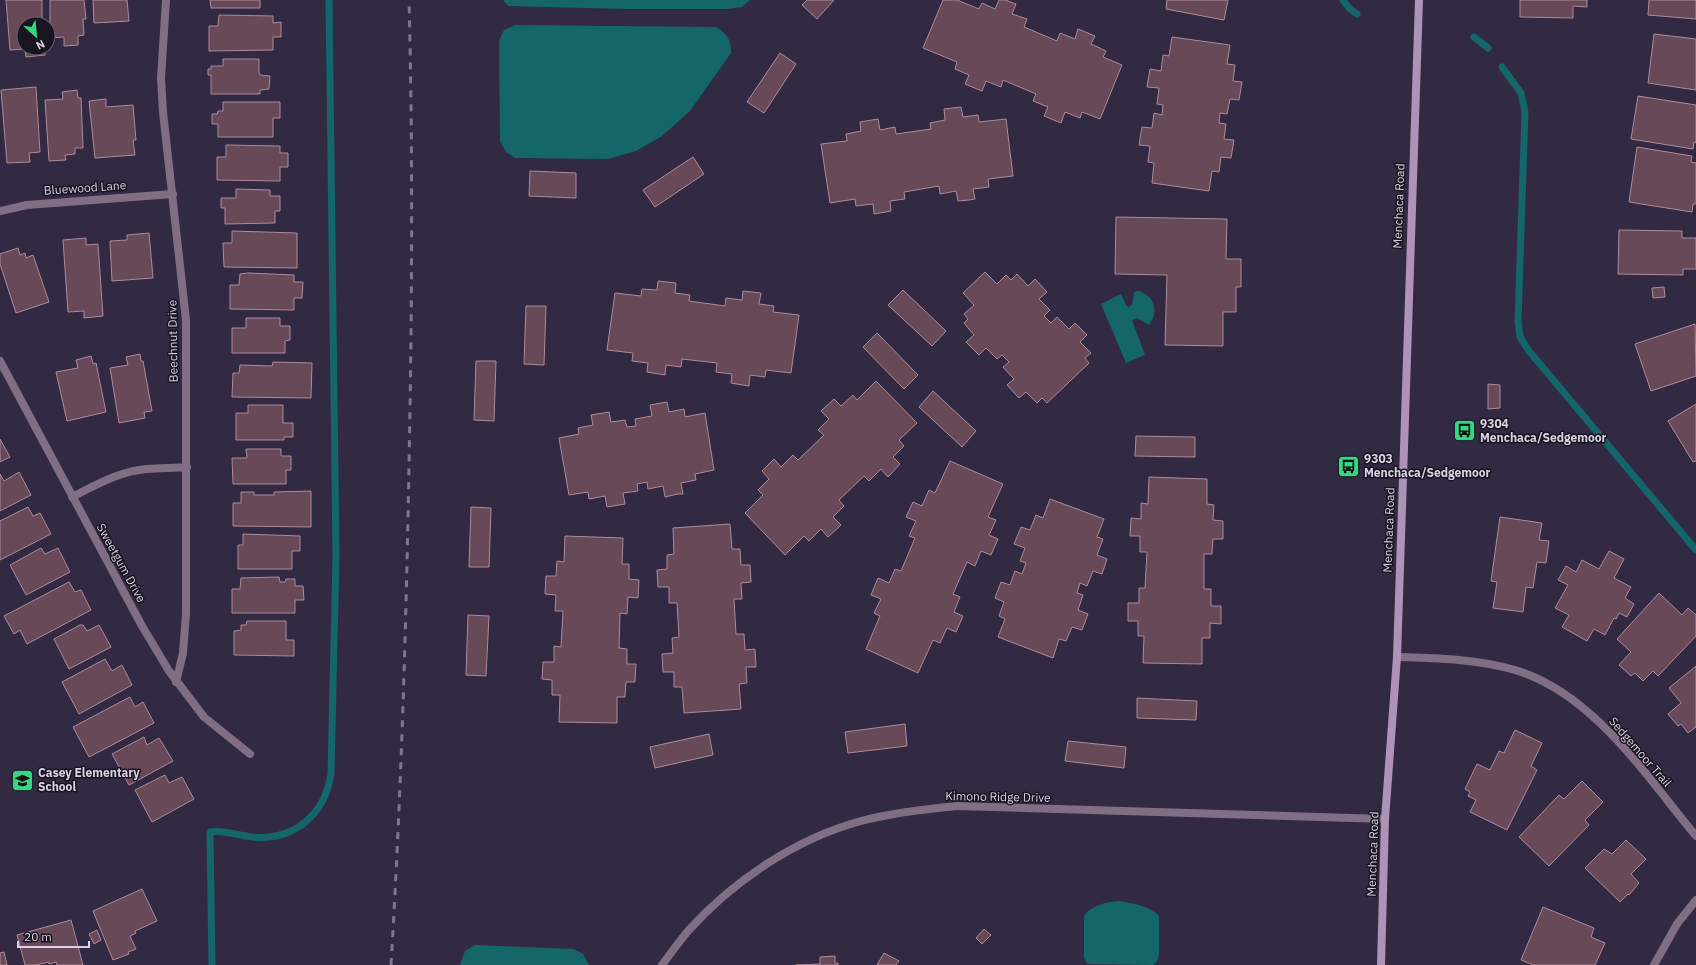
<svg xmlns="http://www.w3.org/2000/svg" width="1696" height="965" font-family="'IBM Plex Sans',sans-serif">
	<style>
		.water { fill: #146669 }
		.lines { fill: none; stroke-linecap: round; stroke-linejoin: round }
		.stream { stroke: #146669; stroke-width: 7 }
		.building { fill: #674958; stroke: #ae8b9b }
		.minor { stroke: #806e85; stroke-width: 8 }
		.secondary { stroke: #ae92b7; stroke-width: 8 }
		.rail { stroke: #7f788d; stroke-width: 3; stroke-dasharray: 7 7; stroke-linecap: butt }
		.labels { text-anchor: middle; stroke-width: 3; stroke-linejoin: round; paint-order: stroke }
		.street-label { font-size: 12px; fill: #d8d3e4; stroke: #181420 }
		.poi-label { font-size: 12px; font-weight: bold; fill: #d8d3e4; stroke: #181420; text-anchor: start }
	</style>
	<rect width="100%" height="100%" fill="#322942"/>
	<path class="water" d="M503 0H750L742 7 727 9H625L508 6Z
		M515 25 716 27C728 34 731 40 731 53L690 111 662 136 636 151 608 159 515 158 506 152 500 141 499 41 504 30Z
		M1139 291C1155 296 1159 312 1149 325L1137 318 1132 320 1145 355 1126 363 1101 304 1121 294 1126 305 1128 307 1132 305 1134 292Z
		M1118 901C1131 903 1149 905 1159 916V955L1157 961 1153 965 1087 964 1084 957V916C1090 906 1106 902 1118 901Z
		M475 945 574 949 583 954 589 965H460L465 951Z"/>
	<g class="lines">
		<path class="stream" d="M1343 0 1349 8 1357 14
			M1474 37 1488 48
			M1502 67 1521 93 1525 112 1518 321 1520 337 1529 351 1696 550
			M212 965 210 832C224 829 238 836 252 837 295 841 325 814 331 774L336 556 329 0"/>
	</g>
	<path class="building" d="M6 0H42V24H24V48H45V55L26 57 25 49 10 50Z
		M50 0H84L86 19H83L84 35 78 36V45L64 46V37L50 38Z
		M93 0H127L129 21 94 23Z
		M210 0H260V8H211Z
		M807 0H834L817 19 802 5Z
		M943 0H957L979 9 982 3 995 9 999 0H1005L1016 4 1012 14 1027 19 1024 27 1057 41 1060 33 1075 39 1078 29 1095 36 1091 44 1106 51 1103 57 1122 65 1100 119 1082 112 1080 118 1065 112 1061 123 1044 116 1048 107 1033 101 1036 94 1003 80 1001 87 986 81 982 91 965 84 969 75 955 69 957 62 923 48Z
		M1167 0H1228L1224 20 1166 9Z
		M1520 0H1587V7L1573 6V18L1520 17Z
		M1649 0H1696V19L1648 15Z
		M219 15 273 16V23L281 22V37H273V50L209 51V26H218Z
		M1654 34 1696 39V90L1648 83Z
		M1172 37 1230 45 1227 64 1235 65 1233 81 1242 82 1239 100 1230 99 1227 114 1220 113 1219 123 1226 124 1224 139 1234 140 1231 158 1221 157 1219 172 1212 171 1209 191 1152 183 1154 163 1148 162 1150 146 1139 145 1142 127 1152 128 1154 113 1162 115 1163 105 1157 104 1159 88 1147 87 1150 69 1161 71 1163 55 1169 56Z
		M780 53 796 64 764 113 747 102Z
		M223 59H259V73L260 75 270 76 269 89 260 90V94H211V75H208V69H211V66H223Z
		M36 87 40 152 29 153 30 162 7 163 1 90Z
		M77 90 78 98H81L83 148H75V154L65 155 66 160 49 161 45 100 63 99 62 92Z
		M1638 96 1696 105V143L1694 142 1693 149 1631 139Z
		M106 99V107L133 105 136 140H133L135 155 95 158 89 101Z
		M223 102H280V118H273V137H218V124H212V114H217L218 111H223Z
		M961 107 963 117 978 115 979 122 1006 119 1013 176 988 179 989 187 973 189 975 199 969 200 958 201 956 191 940 194 939 186 904 192 905 199 890 201 891 211 874 214 873 204 856 206 855 199 830 203 821 144 847 141 846 134 861 131 860 122 878 119 880 130 895 127 896 134 931 129 930 123 945 120 944 109Z
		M226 145 280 146V153H288V167H280V181L217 180V157H226Z
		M1637 147 1692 156 1691 162 1696 163V204H1693L1692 212 1629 202Z
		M693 157 704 174 655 207 643 190Z
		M530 171 576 173V198L529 196Z
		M236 189 270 190V196H280V211H275V223L225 224V208H221V198H236Z
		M1116 217 1227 219 1226 259H1241V287H1236V312H1223V346L1165 345 1167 275 1115 274Z
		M1619 230 1682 231V238H1696V269H1683V275L1618 274Z
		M232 231 297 233V268L224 267 223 243H232Z
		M149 233 153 278 112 281 110 241 127 240V235Z
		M86 238V245L98 244 103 316 84 318V311L68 312 63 240Z
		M18 248 20 255 25 253 26 258 33 255 49 302 16 313 0 264V254Z
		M985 272 997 284 1006 275 1011 280 1017 274 1028 286 1035 279 1047 292 1039 299 1050 310 1044 316 1051 323 1057 317 1069 329 1075 323 1087 335 1080 342 1091 353 1085 358 1089 363 1047 403 1042 398 1037 403 1026 392 1019 398 1007 385 1014 379 1003 367 1009 362 1002 355 997 359 986 348 979 355 966 342 974 335 964 323 968 319 964 314 974 305 963 293Z
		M248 273 294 275V282H303L302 298H294V310L230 309V285H239L240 274Z
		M658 281 676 283 675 293 690 295 689 301 725 306 726 298 742 300 743 291 761 293 759 304 774 306 773 312 799 315 791 373 766 370 765 377 750 375 749 386 731 383 732 374 716 372 717 363 682 359 681 367 666 365 665 375 647 372 648 363 632 361 633 353 607 350 615 293 641 296 642 289 657 290Z
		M1664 287 1665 297 1653 298 1652 288Z
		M903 290 946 331 932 346 888 305Z
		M526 306H546L544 365 524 364Z
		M246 318H280V326H290V340L285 341V353H232V328H246Z
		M1695 324 1696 376 1651 391 1635 344Z
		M877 333 918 375 904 389 863 347Z
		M140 354 141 361H143L152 411 144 412 145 418 119 423 110 368 128 365 126 357Z
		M91 356 93 364 96 363 106 412 67 421 56 372 78 368 76 360Z
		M476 361H496L494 421 474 420Z
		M273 362 312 363 311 398 232 397 233 373H239L240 365 272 366Z
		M876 381 917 423 899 440 904 446 893 457 900 464 888 477 881 469 869 481 864 476 839 500 844 506 833 517 841 525 828 537 821 529 809 541 804 536 785 555 745 513 763 495 758 490 769 479 762 471 774 459 781 467 793 455 798 460 824 435 818 430 829 419 821 411 834 399 841 406 853 395 857 400Z
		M1488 384 1500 385V408L1488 409Z
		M933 391 976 431 962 447 919 407Z
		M667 402 669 412 684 409 685 417 705 413 714 470 695 474 696 480 681 483 683 494H678L665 497 663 486 648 489 647 482 637 484 638 491 623 493 625 504 607 507 605 496 589 499 588 492 569 495 559 438 579 434 578 428 593 425 591 415 609 412 611 422 625 420 627 427 636 426 635 419 652 416 650 405Z
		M1696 404V461L1693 462 1668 421Z
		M248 405H283V423H293V437H284V440H236V413H248Z
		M1136 436 1195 437V457L1135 456Z
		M0 439 10 457 0 462Z
		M246 449H281V456H291V470H286V484H233L232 458H247Z
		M950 461 1003 484 988 517 996 520 989 535 998 539 991 555 981 551 975 566 967 562 953 594 960 597 954 612 963 616 956 632 947 628 940 643 933 640 918 673 866 649 880 616 874 613 881 599 871 595 878 578 889 583 895 569 901 571 915 538 909 536 916 521 906 517 913 502 922 506 929 490 935 493Z
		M19 472 31 495 0 511V474L4 481Z
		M1149 477 1207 479V504L1214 505 1213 520 1223 521V539H1213L1212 554H1204V589H1211V606H1221V624L1210 623V638H1202V664L1143 663 1144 636H1138V621H1128V603H1139V588H1145L1147 552H1140V536H1130L1131 518 1141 519V503L1148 504Z
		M311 491V527L233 526V503H241V492H254V495H274V492Z
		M1050 499 1104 519 1097 537 1103 539 1097 555 1107 559 1102 574 1093 571 1087 586 1080 583 1077 593 1083 595 1078 610 1088 614 1082 630 1072 627 1066 641 1059 639 1053 658 998 637 1005 619 999 616 1004 602 995 598 1001 582 1010 585 1015 571 1022 574 1026 563 1020 561 1025 548 1014 544 1021 527 1030 530 1036 515 1043 518Z
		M28 507 33 516 40 513 51 534 0 560V521Z
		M471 507 491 508 489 567H469Z
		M1500 517 1542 523 1539 540 1549 541 1546 563 1537 562 1533 588 1526 587 1523 612 1493 608 1497 582 1491 581Z
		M730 524 732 549H740L741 565H750L751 582 741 583 742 599H734L736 634H744L745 650 755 649 756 667H746L747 683 739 684 741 709 684 713 682 687H674V672H663L662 654 673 653 672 638 679 637 677 603H669V587H658L657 570 667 569V555L674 554 673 528Z
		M243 534 300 536V551H292V569H238V545H243Z
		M565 536 623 538 622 564H629V579L639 580 638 598 628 597 627 614 620 613 619 648 627 649V664H636L635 682H626L625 697H617V723L559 722 560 695H552V680L542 679 543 662H554V646L561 647 563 611H555L556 595 545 594 546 576H556L557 561 564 562Z
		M41 548 45 554 58 548 70 572 26 595 10 565Z
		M1609 551 1624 559 1614 578 1631 587 1625 598 1634 604 1627 617 1619 613 1616 619 1614 618 1605 635 1594 629 1587 641 1562 627 1569 615 1555 608 1568 585 1558 580 1566 566 1576 572 1582 560 1599 569Z
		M279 577 280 582H285L286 579H295V586H303L304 600H295V613H232V589H240L241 578Z
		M69 582 75 592 81 590 91 610 27 644 20 630 14 634 4 616Z
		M1659 593 1682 615 1688 608 1696 615V636L1658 676 1653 671 1643 681 1635 673 1631 676 1619 665 1631 652 1617 639Z
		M468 615 489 616 486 676 466 675Z
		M247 621H286V640H294V656L234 655V631L241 630V625H246Z
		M80 625H83L87 631 99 625 111 647 69 669 54 639Z
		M105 659 112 671 122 665 132 685 79 714 62 682Z
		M1696 666V727L1688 733 1681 724 1678 726 1668 714 1681 703 1669 688Z
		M130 697 135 707 143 702 154 723 89 757 73 727Z
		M1137 698 1197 701 1196 720 1137 718Z
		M905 724 907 746 848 753 845 732Z
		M1515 730 1542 743 1531 766 1537 770 1507 830 1470 812 1476 800 1468 796 1470 792 1465 789 1477 764 1490 770 1499 751 1504 753Z
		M709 734 713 755 655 768 650 747Z
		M144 737 147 745 159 738 173 761 129 785 112 754Z
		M1068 741 1126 747 1124 768 1065 761Z
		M165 775 169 783 182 777 194 799 152 822 135 790Z
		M1582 781 1603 802 1585 820 1589 825 1549 866 1519 837 1559 795 1564 799Z
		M1626 840 1646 859 1631 874 1639 883 1629 895 1628 894 1620 902 1585 868 1604 849 1612 854Z
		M142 889 157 921 135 931 136 933 130 936 136 949 128 952 129 954 113 960 93 911Z
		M1543 907 1594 928 1591 937 1605 943 1595 965H1533L1521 960Z
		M71 920 83 965H57L56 962 49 964V962L36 965H25L17 935Z
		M984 929 991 935 982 944 976 938Z
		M97 930 101 940 94 944 89 934Z
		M4 952 7 965H0V953Z
		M884 953 899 961 896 965H877Z
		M835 956V963H838V965H796L820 964V957Z"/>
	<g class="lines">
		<path class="minor" d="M166 0 161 78 163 112 186 320V613L183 653 176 682
			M0 211 27 205 173 194
			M0 361 142 626 169 671 204 717 250 754
			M72 497C96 485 120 471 147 469 160 468 174 468 187 467
			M1397 657C1437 658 1476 659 1515 670 1593 693 1646 776 1696 836
			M662 965C670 954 679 942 688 931 733 881 795 839 861 821 892 813 924 809 957 806L1385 819
			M1654 965 1677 924 1696 900"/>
		<path class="secondary" d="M1381 965 1385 819 1397 657 1419 0"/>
		<path class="rail" d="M391 965C401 799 406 632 409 466 412 310 413 155 409 0"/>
	</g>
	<defs>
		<symbol id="bus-square" viewBox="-11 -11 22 22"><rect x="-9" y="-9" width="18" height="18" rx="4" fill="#32d882" stroke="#181420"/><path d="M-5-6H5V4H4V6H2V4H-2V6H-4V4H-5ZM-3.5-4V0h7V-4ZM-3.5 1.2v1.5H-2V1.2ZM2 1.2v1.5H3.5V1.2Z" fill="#111"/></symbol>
		<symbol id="school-square" viewBox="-11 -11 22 22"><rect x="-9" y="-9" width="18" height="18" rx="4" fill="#32d882" stroke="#181420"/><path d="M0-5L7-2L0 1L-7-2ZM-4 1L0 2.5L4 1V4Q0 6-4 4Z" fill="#111"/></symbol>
	</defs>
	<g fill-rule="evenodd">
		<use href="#bus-square" x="1452" y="418" width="25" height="25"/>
		<use href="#bus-square" x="1336" y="454" width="25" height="25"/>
		<use href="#school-square" x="10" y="768" width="25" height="25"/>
	</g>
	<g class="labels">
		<g class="street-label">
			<text transform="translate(85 188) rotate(-4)" y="4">Bluewood Lane</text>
			<text transform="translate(1399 206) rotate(-88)" y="4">Menchaca Road</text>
			<text transform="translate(173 341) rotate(-91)" y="4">Beechnut Drive</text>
			<text transform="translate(1389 530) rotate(-88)" y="4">Menchaca Road</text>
			<text transform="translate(121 563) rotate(61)" y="4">Sweetgum Drive</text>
			<text transform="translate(1640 752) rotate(49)" y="4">Sedgemoor Trail</text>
			<text transform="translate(998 797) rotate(1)" y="4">Kimono Ridge Drive</text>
			<text transform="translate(1373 854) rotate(-88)" y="4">Menchaca Road</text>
		</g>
		<g class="poi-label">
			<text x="1480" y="428">9304<tspan x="1480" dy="14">Menchaca/Sedgemoor</tspan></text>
			<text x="1364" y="463">9303<tspan x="1364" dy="14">Menchaca/Sedgemoor</tspan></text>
			<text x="38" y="777">Casey Elementary<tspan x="38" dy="14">School</tspan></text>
		</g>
	</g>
	<g transform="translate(36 36) rotate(153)"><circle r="19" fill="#181420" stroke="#65606e"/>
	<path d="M0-3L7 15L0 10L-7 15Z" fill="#32d882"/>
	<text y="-6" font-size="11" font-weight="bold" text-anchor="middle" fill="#d8d3e4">N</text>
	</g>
	<path d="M18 941v6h71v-6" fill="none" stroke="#d8d3e4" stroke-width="2"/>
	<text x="24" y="941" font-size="12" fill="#d8d3e4" stroke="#181420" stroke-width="3" paint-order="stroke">20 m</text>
</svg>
